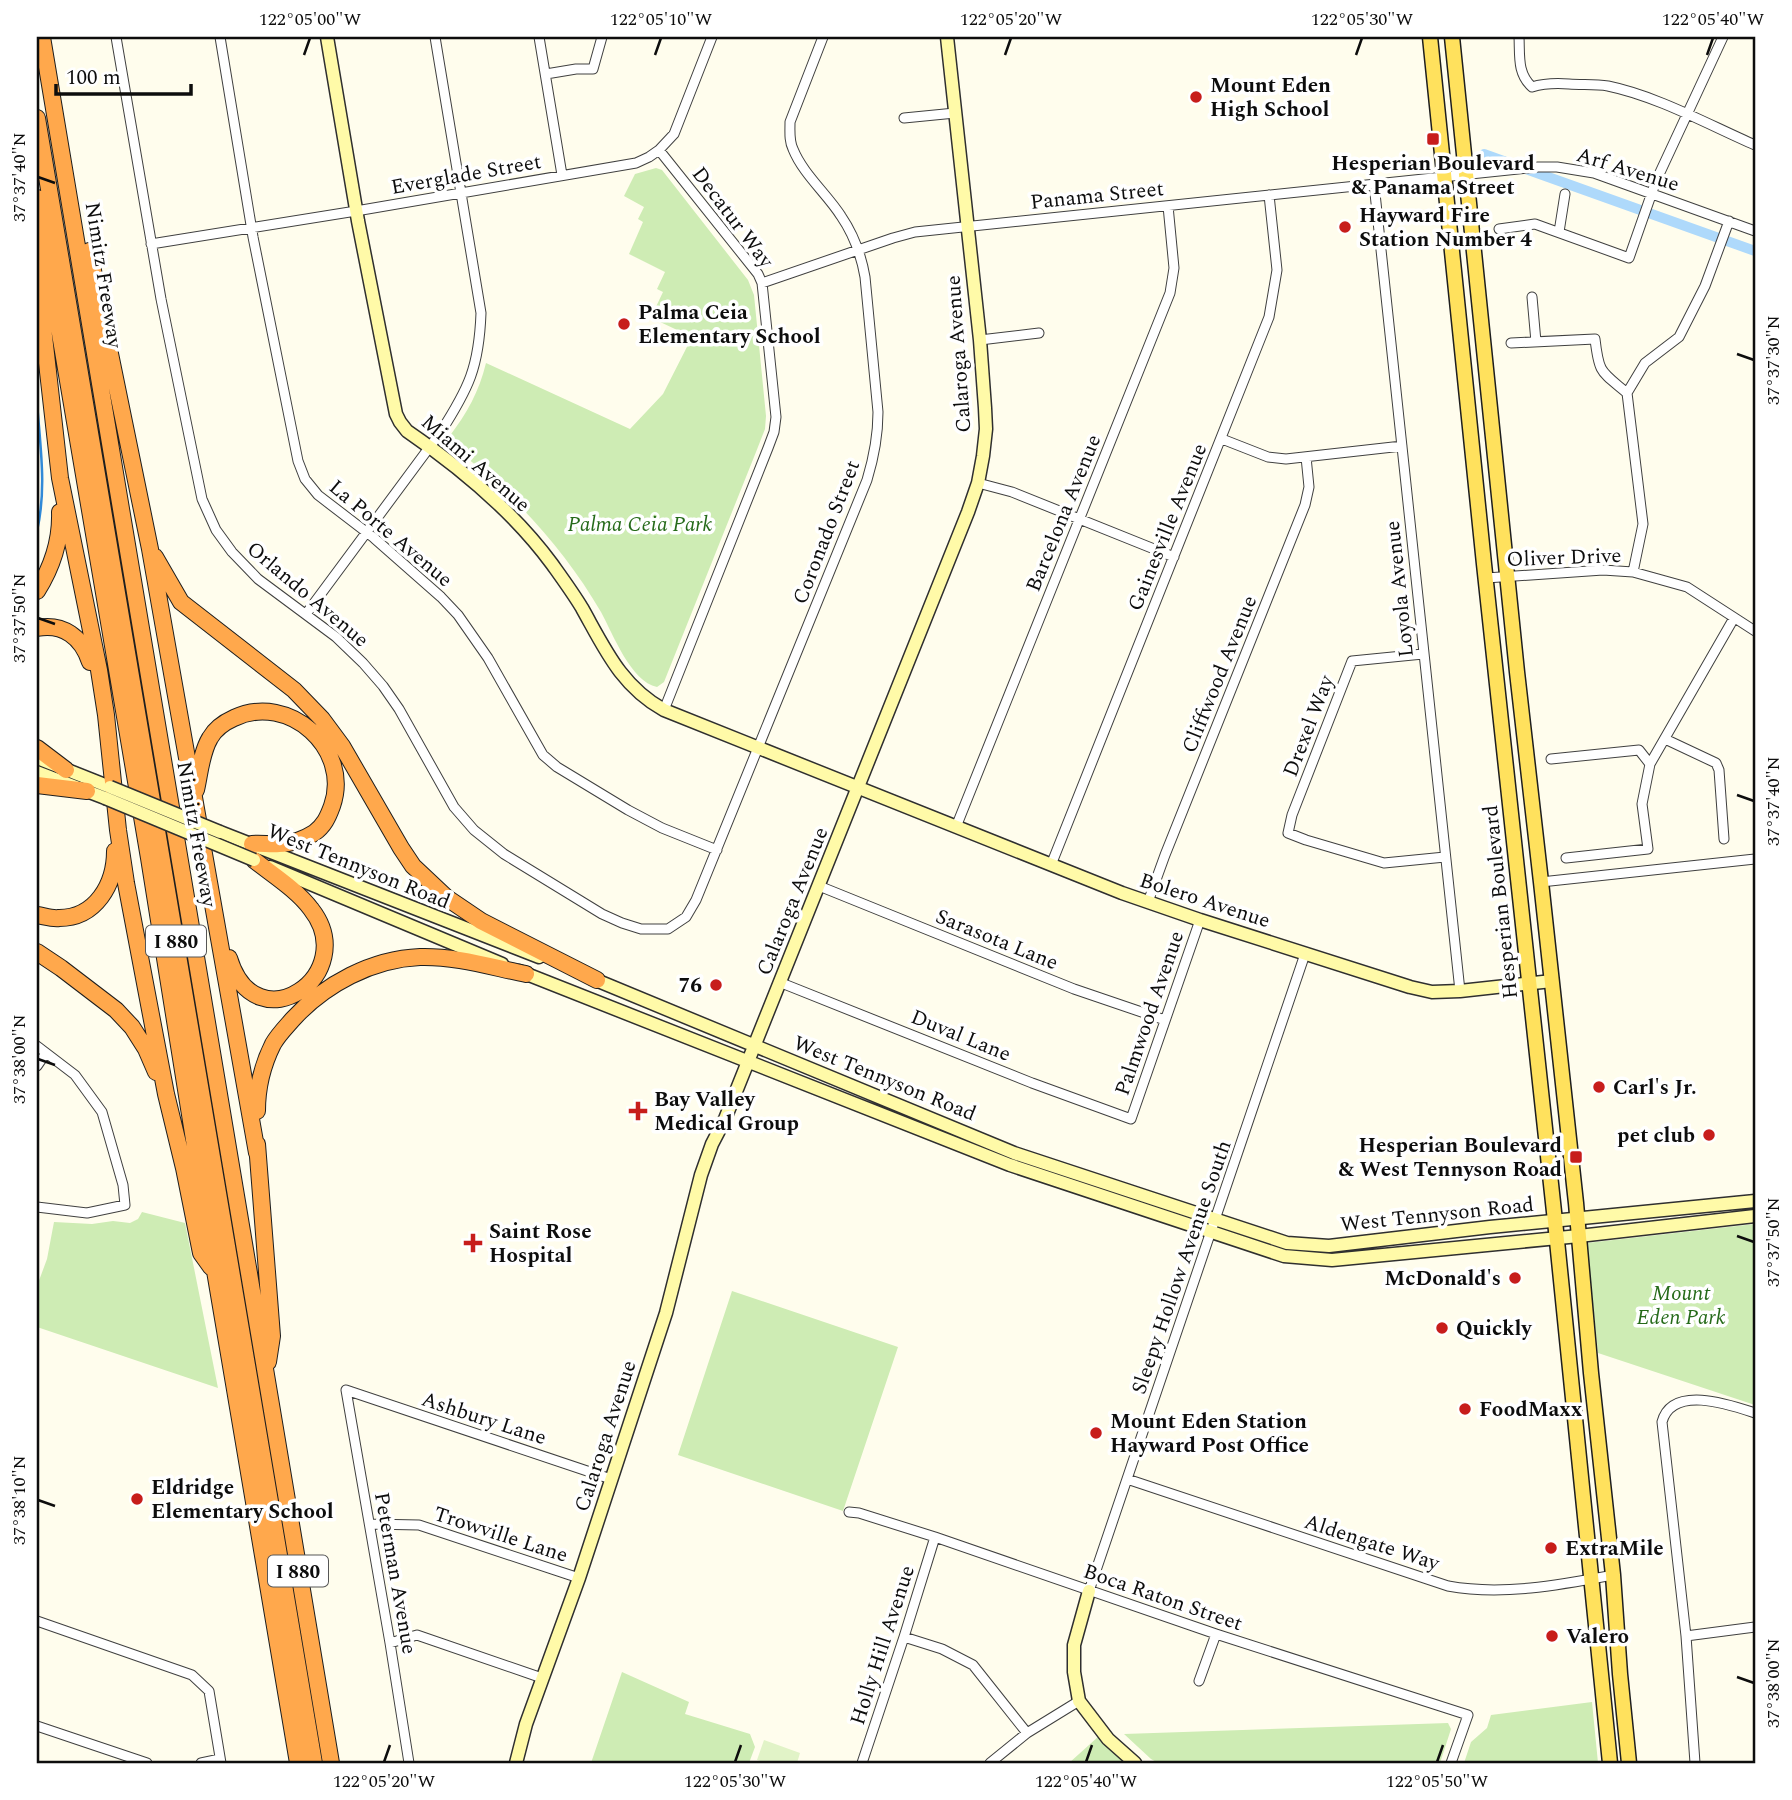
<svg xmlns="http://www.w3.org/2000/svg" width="1792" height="1800" font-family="Spectral,serif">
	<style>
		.green { fill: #ceecb4 }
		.pitch { fill: #e1f3c7 }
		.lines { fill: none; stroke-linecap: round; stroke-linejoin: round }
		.stream { stroke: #308ad7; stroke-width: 2.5 }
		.canal { stroke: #aed9fb; stroke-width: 10 }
		.street-casing { stroke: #404040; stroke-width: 11 }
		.secondary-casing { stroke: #2f2f2f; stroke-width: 15 }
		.primary-casing { stroke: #1e1e1e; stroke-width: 17 }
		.highway-casing { stroke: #1e1e1e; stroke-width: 18 }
		.street { stroke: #fff; stroke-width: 9 }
		.secondary { stroke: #fffaa8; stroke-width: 12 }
		.primary { stroke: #ffe15d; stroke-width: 14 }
		.highway { stroke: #ffa84c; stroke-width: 16 }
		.secondary-bridge-casing { stroke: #2f2f2f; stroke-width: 15; stroke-linecap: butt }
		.secondary-bridge { stroke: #fffaa8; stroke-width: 12 }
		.ticks { fill: none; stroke: #0d0d0d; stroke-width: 2.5 }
		.poi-dot { fill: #c71d1b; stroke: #fff; stroke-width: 2.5 }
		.labels { text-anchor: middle; stroke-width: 7; stroke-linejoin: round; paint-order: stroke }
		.shield { fill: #fff; stroke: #565656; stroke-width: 2 }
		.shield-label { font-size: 19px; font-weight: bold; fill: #0d0d0d }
		.poi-label { font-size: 21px; font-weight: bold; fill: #0d0d0d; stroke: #fff; text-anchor: start }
		.street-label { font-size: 21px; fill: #0d0d0d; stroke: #fff }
		.park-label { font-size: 21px; font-style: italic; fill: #256a19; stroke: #fff }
		.neatline { fill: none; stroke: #0d0d0d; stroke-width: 2.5 }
		.ticks-label { font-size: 18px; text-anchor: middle; fill: #0d0d0d }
	</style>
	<rect width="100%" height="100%" fill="#fffded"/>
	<path class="green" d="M656 168 662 170 748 280 754 295 766 416 765 429 756 452 664 682 657 687C631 682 613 634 601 612 563 547 512 492 452 446L449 441V437C467 413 479 392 486 363L630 429 663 394 692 337 658 321 654 311 663 292 657 289 665 272 629 254 643 222 638 219 644 207 624 196 635 174Z
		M142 1212 185 1223 218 1388 37 1327V1286L47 1259 54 1222 92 1224 113 1221 130 1223 138 1219Z
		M1755 1224V1405L1598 1353 1587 1243Z
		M732 1291 898 1347 843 1511 678 1455Z
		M622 1672 689 1702 685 1714 750 1734 755 1747 749 1763H591Z
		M1592 1702 1598 1763H1464L1471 1742 1487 1728 1491 1715Z
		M1448 1723 1451 1729 1440 1763H1158L1151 1759 1124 1734Z
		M1099 1736 1125 1763H1069Z"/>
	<path class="pitch" d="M764 1740 800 1753 797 1763H768L757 1760Z"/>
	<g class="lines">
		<path class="stream" d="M37 402C40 445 47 488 37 531"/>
		<path class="canal" d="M1484 154 1755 251"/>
		<defs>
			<path id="street" d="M116 37 161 299 202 499 216 530 232 552 258 579 336 637 363 663 383 686 399 709 454 807 474 830 504 854 602 914 622 923 641 929H668L686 917 696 900 867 480C874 457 878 436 878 412L865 277C861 254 854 235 841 216 827 194 803 174 793 149 789 141 790 132 790 122L823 37
				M220 37 253 237 298 461 305 479 318 495 374 538 441 597 458 615 488 658 543 755 557 767 628 810 662 828 717 850
				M539 37 562 175
				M1519 37C1520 56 1517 73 1532 87 1545 83 1556 83 1569 84 1582 85 1595 84 1608 86 1657 96 1709 125 1755 145
				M546 74 576 69H593L602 37
				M904 118 955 113
				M659 150 758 274 762 283 776 417 774 432 768 448 664 710
				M1374 184 1460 991
				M1499 229 1535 224 1629 258 1656 181 1723 37
				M1559 232 1565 194
				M151 244 356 211 636 163 649 157 659 150 674 134 712 37
				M762 283 893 238 915 232 1538 167H1557L1594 173 1755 231
				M1532 297 1536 342
				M980 340 1039 333
				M1511 343 1595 339C1599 374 1601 371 1627 393
				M1627 393 1645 363 1679 337 1705 286 1729 221
				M1627 393 1643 524 1633 572
				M1222 439 1268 457 1286 459 1402 446
				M978 483 1012 492 1174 557
				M1486 578 1603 570 1633 572 1687 587 1755 631
				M306 614 440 433C469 388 479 367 481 313L435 37
				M1423 654 1352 661 1292 815 1288 833 1306 840 1384 863 1445 857
				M1665 739 1716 763 1719 770 1724 839
				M1551 759 1639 750 1650 764
				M956 827 1170 293 1174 268 1168 206
				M1566 858 1648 849 1642 804 1650 764 1734 618
				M1051 865 1269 317 1277 270 1269 195
				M1541 882 1755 859
				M819 886 1074 989 1165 1020
				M1148 902 1165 855 1305 505 1309 487 1306 457
				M779 982 1032 1083 1131 1119 1200 920
				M37 1046 75 1075 102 1112 123 1185 125 1205 87 1213 37 1207
				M37 1066 46 1053
				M1127 1479 1448 1586C1502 1596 1560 1585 1613 1575
				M849 1512 859 1513 935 1537 1216 1634 1468 1715 1451 1763
				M370 1524 419 1525 579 1578
				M1089 1591 1305 954
				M37 1621 192 1675 209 1691 221 1763
				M1686 1636 1755 1627
				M904 1637 942 1649 973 1665 1027 1733
				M390 1643 417 1635 542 1678
				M1199 1681 1216 1634
				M37 1726 147 1763
				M201 1763 220 1759
				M409 1763 390 1643 346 1390 611 1479
				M862 1763 904 1637 935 1537
				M990 1763 1027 1733 1079 1701
				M1695 1763 1686 1636 1662 1422C1672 1384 1731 1405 1755 1413"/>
			<path id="secondary" d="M327 37 358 221 396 414 400 422 407 431C461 468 513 511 552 564 562 578 573 593 582 608 605 649 621 686 664 710L1122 893 1200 920 1410 987 1432 992 1460 991 1552 981
				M37 758 110 787
				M37 772 105 798
				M220 832 539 957
				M270 867 502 964
				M519 971 1010 1165 1284 1256 1332 1260 1579 1236 1755 1216
				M591 978 1014 1153 1287 1243 1329 1246 1490 1227 1755 1201
				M1089 1591 1074 1645V1672L1079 1701 1108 1739 1135 1763
				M516 1763 526 1724 579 1578 666 1313 701 1175 712 1144 725 1119 968 512 978 483 983 456 986 429 985 408 980 340 947 37"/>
			<path id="primary" d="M1430 37 1484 564 1555 1221 1610 1763
				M1452 37 1517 672 1541 882 1576 1203 1591 1373 1613 1575 1620 1674 1629 1763"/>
			<path id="highway" d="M42 37 331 1763
				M37 118 314 1763
				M37 198 149 858 215 1271 298 1763
				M38 246 37 274 60 478 99 670 106 715 118 830 126 883 166 1094 184 1168 201 1253 211 1267
				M89 251 150 549 257 1153
				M155 557 181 602 294 690 322 719 342 746 401 848 413 866 447 898 481 921 597 980
				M37 591C52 567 61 542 60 512
				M37 628C63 623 82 637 90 662
				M37 748 66 770
				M37 785 87 791
				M196 790C200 773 201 753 210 738 215 729 225 722 234 718 289 692 352 749 332 806 328 817 324 826 314 833 305 839 291 844 279 844 270 845 262 843 252 844
				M37 915C44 916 52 919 59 918 96 918 115 884 115 851
				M37 952 61 968 116 1010 132 1027 146 1049 156 1072
				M229 958C256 1047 362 974 311 909 297 890 273 875 254 860
				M257 1111C257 1087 262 1066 273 1044 278 1035 286 1027 293 1019 325 984 372 959 420 957 456 956 491 967 526 974
				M257 1144 272 1336 268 1362"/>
		</defs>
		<use href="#street" class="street-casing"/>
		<use href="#secondary" class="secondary-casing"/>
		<use href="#primary" class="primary-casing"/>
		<use href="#highway" class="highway-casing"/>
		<use href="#street" class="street"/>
		<use href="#secondary" class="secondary"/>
		<use href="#primary" class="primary"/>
		<use href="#highway" class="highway"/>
		<defs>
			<path id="secondary-bridge" d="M110 787 220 832
				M105 798 254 860"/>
		</defs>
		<use href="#secondary-bridge" class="secondary-bridge-casing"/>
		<use href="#secondary-bridge" class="secondary-bridge"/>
	</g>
	<path class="ticks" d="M304 55 310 38M655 55 661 38M1005 55 1011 38M1356 55 1362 38M1707 55 1713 38M38 177 55 183M1737 354 1754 360M38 618 55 624M1737 795 1754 801M38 1059 55 1065M1737 1236 1754 1242M38 1500 55 1506M1737 1677 1754 1683M384 1762 390 1745M735 1762 741 1745M1086 1762 1092 1745M1437 1762 1443 1745"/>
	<g class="poi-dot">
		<circle cx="1196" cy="97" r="7"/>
		<rect x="1426" y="132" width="14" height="14" rx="3.5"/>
		<circle cx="1345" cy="227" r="7"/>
		<circle cx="624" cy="324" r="7"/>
		<circle cx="716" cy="985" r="7"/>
		<circle cx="1599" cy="1087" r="7"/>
		<path d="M634.5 1100.5h7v7h7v7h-7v7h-7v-7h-7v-7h7z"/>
		<circle cx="1709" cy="1135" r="7"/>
		<rect x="1569" y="1150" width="14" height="14" rx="3.5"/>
		<path d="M469.5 1232.5h7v7h7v7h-7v7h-7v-7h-7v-7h7z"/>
		<circle cx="1515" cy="1278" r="7"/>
		<circle cx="1442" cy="1328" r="7"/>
		<circle cx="1465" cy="1409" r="7"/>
		<circle cx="1096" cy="1433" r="7"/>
		<circle cx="137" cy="1499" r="7"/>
		<circle cx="1551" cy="1548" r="7"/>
		<circle cx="1552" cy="1636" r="7"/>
	</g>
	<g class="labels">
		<g class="shield">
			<rect x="146" y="925.5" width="60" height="31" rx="5"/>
			<rect x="268" y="1555.5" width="60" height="31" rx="5"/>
		</g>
		<g class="shield-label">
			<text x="176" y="948">I 880</text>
			<text x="298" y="1578">I 880</text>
		</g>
		<g class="poi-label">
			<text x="1210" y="92">Mount Eden<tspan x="1210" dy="24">High School</tspan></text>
			<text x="1433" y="170" text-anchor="middle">Hesperian Boulevard<tspan x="1433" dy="24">&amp; Panama Street</tspan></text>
			<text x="1359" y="222">Hayward Fire<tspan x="1359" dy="24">Station Number 4</tspan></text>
			<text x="638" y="319">Palma Ceia<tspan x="638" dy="24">Elementary School</tspan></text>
			<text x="702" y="992" text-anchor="end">76</text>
			<text x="1613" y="1094">Carl's Jr.</text>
			<text x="654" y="1106">Bay Valley<tspan x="654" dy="24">Medical Group</tspan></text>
			<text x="1695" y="1142" text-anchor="end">pet club</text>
			<text x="1562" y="1152" text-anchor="end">Hesperian Boulevard<tspan x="1562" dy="24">&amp; West Tennyson Road</tspan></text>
			<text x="489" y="1238">Saint Rose<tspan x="489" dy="24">Hospital</tspan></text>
			<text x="1501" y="1285" text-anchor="end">McDonald's</text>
			<text x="1456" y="1335">Quickly</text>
			<text x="1479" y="1416">FoodMaxx</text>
			<text x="1110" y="1428">Mount Eden Station<tspan x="1110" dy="24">Hayward Post Office</tspan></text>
			<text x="151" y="1494">Eldridge<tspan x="151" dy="24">Elementary School</tspan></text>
			<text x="1565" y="1555">ExtraMile</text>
			<text x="1566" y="1643">Valero</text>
		</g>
		<g class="street-label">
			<text transform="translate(1628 169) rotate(17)" y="7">Arf Avenue</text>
			<text transform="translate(466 174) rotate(-10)" y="7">Everglade Street</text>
			<text transform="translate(1097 195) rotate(-6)" y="7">Panama Street</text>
			<text transform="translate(733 217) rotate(53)" y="7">Decatur Way</text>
			<text transform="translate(104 275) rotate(81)" y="7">Nimitz Freeway</text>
			<text transform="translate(958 354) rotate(-94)" y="7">Calaroga Avenue</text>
			<text transform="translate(476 463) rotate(41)" y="7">Miami Avenue</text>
			<text transform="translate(1063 513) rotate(-68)" y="7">Barcelona Avenue</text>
			<text transform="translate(1167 527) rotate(-68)" y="7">Gainesville Avenue</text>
			<text transform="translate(826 532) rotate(-69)" y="7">Coronado Street</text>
			<text transform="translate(391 533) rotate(40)" y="7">La Porte Avenue</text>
			<text transform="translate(1564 557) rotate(-2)" y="7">Oliver Drive</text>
			<text transform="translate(1399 589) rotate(-96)" y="7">Loyola Avenue</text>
			<text transform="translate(308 594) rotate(40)" y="7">Orlando Avenue</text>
			<text transform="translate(1219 674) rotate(-68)" y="7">Cliffwood Avenue</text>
			<text transform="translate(1308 726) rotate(-69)" y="7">Drexel Way</text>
			<text transform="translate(197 834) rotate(80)" y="7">Nimitz Freeway</text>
			<text transform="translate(359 866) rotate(22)" y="7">West Tennyson Road</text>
			<text transform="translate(1205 900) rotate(18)" y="7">Bolero Avenue</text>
			<text transform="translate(792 901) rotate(-68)" y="7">Calaroga Avenue</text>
			<text transform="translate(1500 902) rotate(-96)" y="7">Hesperian Boulevard</text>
			<text transform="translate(997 939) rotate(22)" y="7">Sarasota Lane</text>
			<text transform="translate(1149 1013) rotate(-71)" y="7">Palmwood Avenue</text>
			<text transform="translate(961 1035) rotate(22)" y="7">Duval Lane</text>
			<text transform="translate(885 1078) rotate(22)" y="7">West Tennyson Road</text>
			<text transform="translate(1437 1214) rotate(-6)" y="7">West Tennyson Road</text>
			<text transform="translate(1181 1267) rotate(-71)" y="7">Sleepy Hollow Avenue South</text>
			<text transform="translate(484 1418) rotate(18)" y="7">Ashbury Lane</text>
			<text transform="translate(605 1436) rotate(-72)" y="7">Calaroga Avenue</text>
			<text transform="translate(501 1534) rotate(18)" y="7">Trowville Lane</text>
			<text transform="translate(1372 1542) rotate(18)" y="7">Aldengate Way</text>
			<text transform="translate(396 1573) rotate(80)" y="7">Peterman Avenue</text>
			<text transform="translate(1163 1597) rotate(19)" y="7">Boca Raton Street</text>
			<text transform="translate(882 1645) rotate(-72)" y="7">Holly Hill Avenue</text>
		</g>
		<g class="park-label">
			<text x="640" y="531">Palma Ceia Park</text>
			<text x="1681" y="1300">Mount<tspan x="1681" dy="24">Eden Park</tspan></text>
		</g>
	</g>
	<rect width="1792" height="1800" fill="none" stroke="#ffffff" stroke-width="77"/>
	<path d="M56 84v10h135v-10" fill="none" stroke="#0d0d0d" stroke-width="3.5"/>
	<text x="66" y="84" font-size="21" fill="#0d0d0d" stroke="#ffffff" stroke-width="5" paint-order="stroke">100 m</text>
	<rect x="38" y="38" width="1716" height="1724" class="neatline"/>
	<g class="ticks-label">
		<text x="310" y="25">122°05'00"W</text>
		<text x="661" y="25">122°05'10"W</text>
		<text x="1011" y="25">122°05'20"W</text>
		<text x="1362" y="25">122°05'30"W</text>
		<text x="1713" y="25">122°05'40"W</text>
		<text transform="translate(19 177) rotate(-90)" y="6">37°37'40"N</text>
		<text transform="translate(1773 360) rotate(-90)" y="6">37°37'30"N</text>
		<text transform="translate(19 618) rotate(-90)" y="6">37°37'50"N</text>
		<text transform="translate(1773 801) rotate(-90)" y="6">37°37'40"N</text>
		<text transform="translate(19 1059) rotate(-90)" y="6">37°38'00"N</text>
		<text transform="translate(1773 1242) rotate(-90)" y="6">37°37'50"N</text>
		<text transform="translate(19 1500) rotate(-90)" y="6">37°38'10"N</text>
		<text transform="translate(1773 1683) rotate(-90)" y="6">37°38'00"N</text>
		<text x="384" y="1787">122°05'20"W</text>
		<text x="735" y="1787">122°05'30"W</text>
		<text x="1086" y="1787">122°05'40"W</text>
		<text x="1437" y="1787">122°05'50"W</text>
	</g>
</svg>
